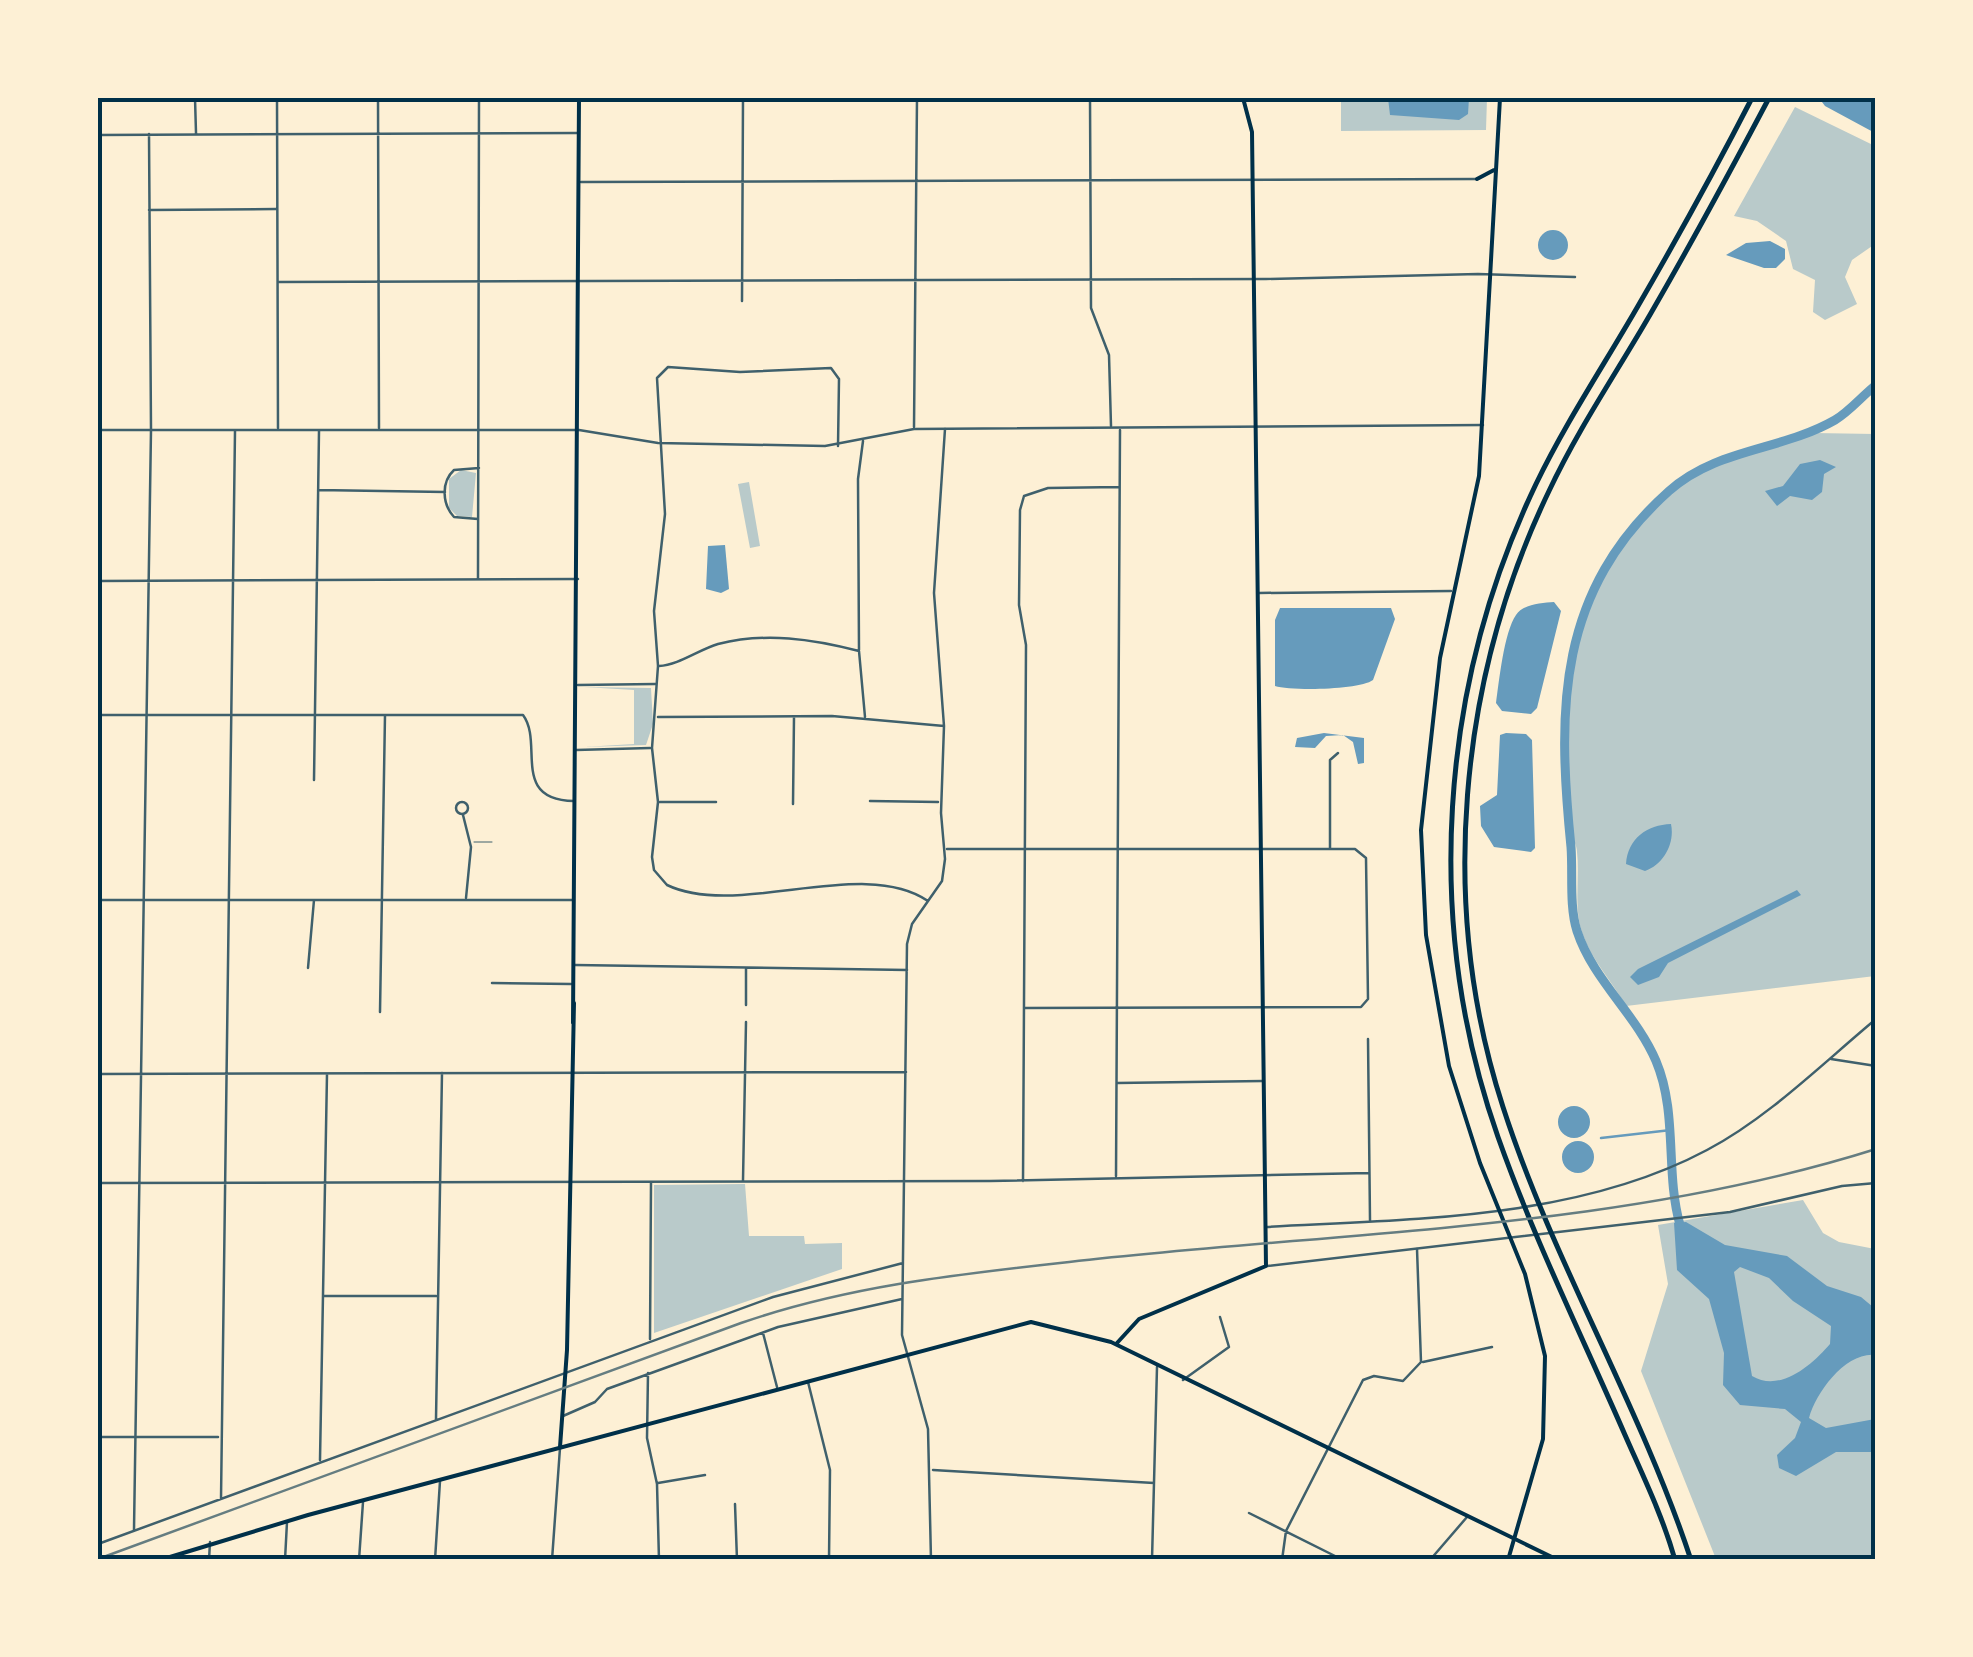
<svg xmlns="http://www.w3.org/2000/svg" width="1973" height="1657" font-family="'Archivo Narrow',sans-serif">
	<style>
		.green { fill: #b9caca }
		.water { fill: #669bbc; fill-rule: evenodd }
		.lines { fill: none; stroke-linecap: round; stroke-linejoin: round }
		.stream { stroke: #669bbc; stroke-width: 2.5 }
		.river { stroke: #669bbc; stroke-width: 9 }
		.service { stroke: #3f606c; stroke-width: 1 }
		.minor { stroke: #3f606c; stroke-width: 2.5 }
		.tertiary { stroke: #3f606c; stroke-width: 2.5 }
		.secondary { stroke: #003049; stroke-width: 4 }
		.primary { stroke: #003049; stroke-width: 4 }
		.motorway { stroke: #003049; stroke-width: 5 }
		.rail { stroke: #657d81; stroke-width: 2.5 }
		.neatline { fill: none; stroke: #003049; stroke-width: 4 }
	</style>
	<rect width="100%" height="100%" fill="#fdf0d5"/>
	<path class="green" d="M1341 98H1487L1486 130 1341 131Z
		M1795 107 1875 146V244L1852 260 1845 277 1857 304 1825 320 1813 312 1815 280 1793 269 1786 241 1757 221 1734 216Z
		M1814 433 1875 434V976L1626 1006C1612 981 1593 962 1583 935 1573 909 1580 879 1577 852 1577 845 1572 838 1572 831 1559 696 1569 569 1687 481 1724 453 1773 451 1814 433Z
		M461 470 476 473 472 517 457 516 449 508V479Z
		M749 482 760 546 750 548 738 484Z
		M584 687 651 688 653 724 646 745 584 747 634 744V690Z
		M745 1184 749 1236H804L805 1244 842 1243V1269L654 1333V1185Z
		M1803 1200 1823 1233 1839 1242 1875 1249V1559H1716L1641 1371 1668 1284 1658 1225Z"/>
	<path class="water" d="M1388 98H1469L1468 114 1459 120 1390 115Z
		M1819 98H1875V133L1825 106Z
		M1538 245a15 15 0 1 1 30 0a15 15 0 1 1-30 0Z
		M1770 241 1785 249V259L1776 268H1764L1726 255 1746 243Z
		M1820 460 1836 467 1824 474 1822 492 1812 500 1790 496 1777 506 1765 491 1783 486 1800 464Z
		M725 545 729 589 721 593 706 589 708 546Z
		M1554 602 1561 611 1537 708 1531 714 1502 711 1496 703C1499 682 1504 632 1516 615 1523 604 1542 603 1554 602Z
		M1280 608H1391L1395 619 1373 680C1360 690 1291 691 1275 686V620Z
		M1324 733 1364 738V763L1358 764 1353 742 1343 735 1326 736 1315 748 1295 747 1297 738Z
		M1506 733 1526 734 1532 740 1535 848 1531 852 1494 847 1481 826 1480 806 1497 795 1500 735Z
		M1671 824C1675 843 1664 864 1645 871L1626 864C1628 838 1647 825 1671 824Z
		M1797 890 1801 895 1668 963 1659 977 1638 985 1630 977 1638 969Z
		M1558 1122a16 16 0 1 1 32 0a16 16 0 1 1-32 0Z
		M1562 1157a16 16 0 1 1 32 0a16 16 0 1 1-32 0Z
		M1686 1222 1725 1245 1787 1256 1827 1286 1861 1297 1873 1307 1875 1355C1846 1352 1816 1392 1809 1418L1826 1428 1875 1419V1452H1836L1796 1476 1779 1468 1777 1455 1795 1438 1801 1422 1785 1409 1740 1405 1723 1385 1724 1353 1709 1299 1677 1270 1674 1223ZM1740 1267 1769 1278 1793 1301 1831 1326 1830 1344C1812 1365 1780 1393 1752 1376L1734 1272Z"/>
	<g class="lines">
		<path class="stream" d="M1601 1138 1671 1130"/>
		<path class="river" d="M1680 1225C1665 1172 1678 1113 1656 1061 1636 1014 1593 980 1577 931 1569 906 1573 873 1571 847 1557 708 1557 591 1669 491 1717 448 1781 451 1835 420 1850 411 1862 396 1876 385"/>
		<path class="service" d="M474 842H492"/>
		<path class="minor" d="M195 98 196 133
			M277 98 278 428
			M378 98 379 428
			M1090 98 1091 308 1109 355 1111 426
			M98 135 578 133
			M581 182 1477 179
			M149 210 276 209
			M278 282 1266 279 1478 274 1575 277
			M742 301 743 98
			M914 427 917 98
			M838 446 839 379 831 368 740 372 668 367 657 378 665 514 654 611 658 666 652 748 658 802 652 857 654 870 667 885C738 919 863 856 928 901
			M318 490 445 492
			M478 519 454 517C442 504 441 482 454 470L479 468
			M478 579 479 98
			M98 581 578 579
			M1259 593 1451 591
			M859 650 858 479 863 441
			M659 666C679 665 698 650 718 644 766 632 812 639 859 651L865 717
			M578 685 655 684
			M98 715H523C544 743 510 800 574 801
			M658 717 832 716 944 726
			M576 750 650 748
			M314 780 319 431
			M870 801 938 802
			M456 808a6 6 0 1 1 12 0a6 6 0 1 1-12 0Z
			M660 802H716
			M793 804 794 717
			M463 815 471 847 466 898
			M1330 848V760L1338 753
			M947 849H1355L1366 858 1368 999 1361 1007 1024 1008
			M98 900H572
			M575 965 907 970
			M308 968 314 900
			M492 983 571 984
			M746 1005V969
			M380 1012 385 715
			M1368 1039 1370 1220
			M1831 1059 1876 1066
			M98 1074 906 1072
			M1117 1083 1263 1081
			M1116 1176 1120 430
			M743 1180 746 1022
			M1023 1181 1026 645 1019 605 1020 510 1024 496 1048 488 1119 487
			M98 1183 990 1181 1369 1173
			M1266 1227C1410 1219 1576 1220 1707 1150 1768 1118 1823 1063 1876 1019
			M324 1296H436
			M763 1333 777 1387
			M650 1339 651 1182
			M1423 1362 1492 1347
			M648 1373 647 1438 657 1484 659 1560
			M1183 1380 1229 1347 1220 1317
			M808 1382 830 1470 829 1560
			M563 1416 595 1402 607 1389 778 1327 902 1299
			M436 1419 442 1073
			M98 1437H218
			M320 1460 327 1074
			M933 1470 1154 1483
			M658 1483 705 1475
			M221 1499 235 431
			M735 1504 737 1560
			M1249 1513 1343 1560
			M134 1530 151 430 149 134
			M98 1544 773 1297 903 1263
			M209 1560 210 1542
			M285 1560 287 1522
			M359 1560 363 1502
			M435 1560 440 1481
			M931 1560 928 1429 902 1335 907 944 912 924 942 881 945 859 941 813 944 726 934 593 945 429
			M1152 1560 1157 1367
			M1282 1560 1286 1531 1363 1380 1374 1376 1403 1381 1421 1362 1417 1249
			M1430 1560 1467 1517"/>
		<path class="tertiary" d="M98 430H579L658 443 825 446 914 429 1483 425
			M1267 1266 1730 1212 1842 1186 1876 1183
			M552 1560 560 1448"/>
		<path class="secondary" d="M573 1023 579 98
			M1117 1343 1139 1319 1266 1266 1252 132 1243 98
			M560 1447 567 1350 574 1003
			M160 1560 308 1515 1031 1322 1111 1342 1558 1560"/>
		<path class="primary" d="M1500 98 1479 476 1440 658 1421 830 1426 935 1449 1066 1480 1163 1525 1274 1545 1356 1543 1439 1508 1560
			M1477 179 1494 170"/>
		<path class="motorway" d="M1675 1560C1663 1517 1643 1476 1625 1435 1582 1336 1534 1239 1498 1137 1423 924 1439 687 1536 484 1566 422 1604 365 1638 306 1678 237 1716 168 1752 98
			M1691 1560C1640 1405 1553 1262 1503 1107 1438 907 1458 680 1549 491 1578 429 1617 372 1651 313 1692 242 1731 170 1769 98"/>
		<path class="rail" d="M98 1559 741 1323C845 1287 951 1275 1060 1263 1331 1231 1613 1232 1876 1149"/>
	</g>
	<rect width="1973" height="1657" fill="none" stroke="#fdf0d5" stroke-width="200"/>
	<rect x="100" y="100" width="1773" height="1457" class="neatline"/>
</svg>
